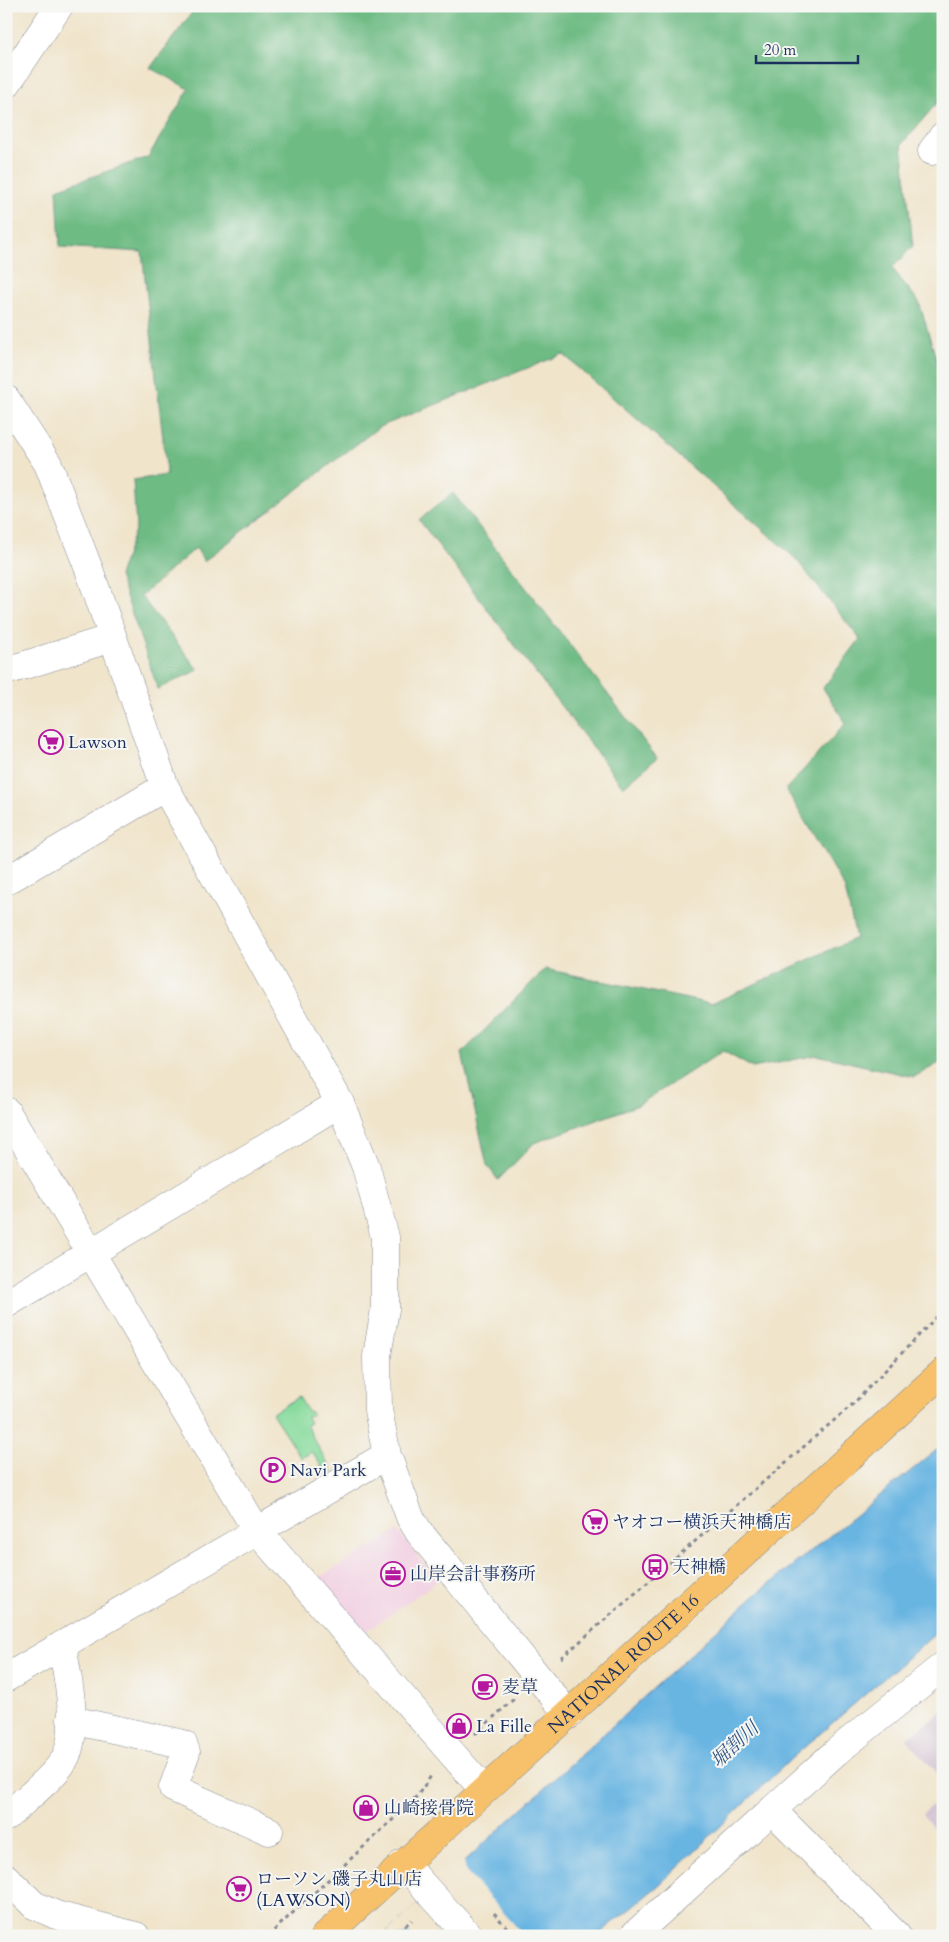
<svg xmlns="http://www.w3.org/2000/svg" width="949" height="1942" font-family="Cardo,'Noto Serif JP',serif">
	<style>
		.built { fill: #f2cfe2 }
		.industrial { fill: #cfbdd0 }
		.green { fill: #88db9d; stroke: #52857e }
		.forest { fill: #6ebb84; stroke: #447571 }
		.water { fill: #69b5e2; stroke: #4272a0 }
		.pier { fill: #f0e4ca }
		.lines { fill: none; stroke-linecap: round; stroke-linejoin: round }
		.minor-casing { stroke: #868a94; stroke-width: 29 }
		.highway-casing { stroke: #868a94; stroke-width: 29 }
		.path { stroke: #868a94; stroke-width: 3; stroke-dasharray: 4 4; stroke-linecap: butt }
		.minor { stroke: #fff; stroke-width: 28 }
		.highway { stroke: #f6c16b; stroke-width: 28 }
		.labels { text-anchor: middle; stroke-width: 4; stroke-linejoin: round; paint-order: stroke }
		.poi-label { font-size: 18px; fill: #1b2f5e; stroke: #f6f6f2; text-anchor: start }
		.street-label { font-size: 18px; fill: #1b2f5e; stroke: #f6f6f2 }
		.water-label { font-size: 19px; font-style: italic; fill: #325786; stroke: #f6f6f2 }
	</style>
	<rect width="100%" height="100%" fill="#f6f6f2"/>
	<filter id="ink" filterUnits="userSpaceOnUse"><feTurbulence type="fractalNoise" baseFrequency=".02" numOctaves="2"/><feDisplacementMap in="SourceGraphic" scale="10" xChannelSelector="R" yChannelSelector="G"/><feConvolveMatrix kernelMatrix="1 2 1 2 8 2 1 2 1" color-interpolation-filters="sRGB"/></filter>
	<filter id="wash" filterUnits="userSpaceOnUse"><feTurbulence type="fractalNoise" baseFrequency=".0096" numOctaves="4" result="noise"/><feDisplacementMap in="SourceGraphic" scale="20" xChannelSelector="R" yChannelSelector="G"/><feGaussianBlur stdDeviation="1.12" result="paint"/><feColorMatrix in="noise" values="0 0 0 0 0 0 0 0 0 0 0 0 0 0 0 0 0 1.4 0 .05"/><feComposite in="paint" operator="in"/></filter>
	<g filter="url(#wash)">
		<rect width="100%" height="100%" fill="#f0e4ca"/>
		<path class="built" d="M398 1531 438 1581 362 1634 316 1579Z"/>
		<path class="industrial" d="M943 1711V1779L906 1739Z
			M943 1796V1840L922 1814Z"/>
		<path class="green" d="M299 1397 308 1412 310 1411 312 1415 307 1417 310 1423 306 1425 333 1473 328 1476 312 1452 301 1458 272 1413Z"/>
		<path class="forest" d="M197 6H943V96L902 144 913 246 892 268 919 302 943 381V1061L914 1077 817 1055 753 1068 723 1051 638 1105 534 1143 498 1180 487 1165 462 1053 545 969 711 1004 856 938 845 889 786 789 846 723 823 688 860 639 795 558 563 354 379 427 204 561 196 548 141 596 198 670 158 689 119 576 136 527 133 480 167 475 142 252 60 247 57 189 148 157 189 89 150 68Z
			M453 493 657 758 623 787 419 520Z"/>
		<path class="water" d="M943 1445V1627L792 1758 659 1885 597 1936H383L752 1598Z"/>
		<path class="pier" d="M464 1860 466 1872 525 1936H411L407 1932 403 1936H383Z"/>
	</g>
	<g filter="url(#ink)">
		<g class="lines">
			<defs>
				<path id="minor" d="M6 85 59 6
					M932 151 943 136
					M6 399 48 464 90 572 165 787 340 1103 366 1167 385 1237V1309L377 1356 378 1410 387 1455 410 1517 419 1532 569 1715
					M6 671 112 638
					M6 881 165 787
					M6 1111 257 1531 484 1790
					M6 1304 340 1103
					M6 1678 387 1455
					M71 1720 183 1744 186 1752 173 1788 269 1831
					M772 1810 897 1936
					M6 1817C21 1803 52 1779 62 1763 82 1736 67 1676 62 1645
					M403 1863 469 1936
					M6 1878 34 1905 56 1915 136 1936
					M633 1936 836 1752 943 1666"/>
				<g id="highway">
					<path id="s1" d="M325 1936 943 1372"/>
				</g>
			</defs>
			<use href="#minor" class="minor-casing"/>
			<use href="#highway" class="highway-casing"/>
			<path class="path" d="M561 1658 854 1403 943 1310
				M475 1734 515 1698
				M494 1913 514 1936
				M268 1936 401 1812 417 1796 431 1776
				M393 1936 412 1920"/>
			<use href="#minor" class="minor"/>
			<use href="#highway" class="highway"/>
		</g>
	</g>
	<defs>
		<symbol id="supermarket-ring" viewBox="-11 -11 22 22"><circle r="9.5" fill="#f6f6f2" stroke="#b5179e" stroke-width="1.5"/><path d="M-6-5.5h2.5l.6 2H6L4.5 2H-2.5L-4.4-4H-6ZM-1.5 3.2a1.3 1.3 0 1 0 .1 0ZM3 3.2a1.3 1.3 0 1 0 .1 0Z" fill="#b5179e"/></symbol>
		<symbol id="parking-ring" viewBox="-11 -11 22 22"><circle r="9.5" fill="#f6f6f2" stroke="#b5179e" stroke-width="1.5"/><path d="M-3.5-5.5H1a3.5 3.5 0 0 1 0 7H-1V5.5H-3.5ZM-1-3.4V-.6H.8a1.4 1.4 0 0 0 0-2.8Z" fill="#b5179e"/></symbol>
		<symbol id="bus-ring" viewBox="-11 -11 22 22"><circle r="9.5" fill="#f6f6f2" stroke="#b5179e" stroke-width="1.5"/><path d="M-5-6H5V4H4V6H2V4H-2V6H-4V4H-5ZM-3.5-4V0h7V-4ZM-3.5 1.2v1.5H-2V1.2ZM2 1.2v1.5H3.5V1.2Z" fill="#b5179e"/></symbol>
		<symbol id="office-ring" viewBox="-11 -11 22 22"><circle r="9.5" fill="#f6f6f2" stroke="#b5179e" stroke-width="1.5"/><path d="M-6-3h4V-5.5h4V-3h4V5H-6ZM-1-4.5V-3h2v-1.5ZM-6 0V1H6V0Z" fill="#b5179e"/></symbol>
		<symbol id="cafe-ring" viewBox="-11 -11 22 22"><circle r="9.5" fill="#f6f6f2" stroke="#b5179e" stroke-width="1.5"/><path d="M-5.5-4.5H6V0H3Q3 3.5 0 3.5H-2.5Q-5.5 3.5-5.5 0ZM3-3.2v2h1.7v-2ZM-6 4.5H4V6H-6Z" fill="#b5179e"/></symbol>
		<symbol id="shop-ring" viewBox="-11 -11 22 22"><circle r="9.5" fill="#f6f6f2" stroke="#b5179e" stroke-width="1.5"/><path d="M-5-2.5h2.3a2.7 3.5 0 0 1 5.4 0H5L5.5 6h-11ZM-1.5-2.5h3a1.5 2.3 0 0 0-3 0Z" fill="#b5179e"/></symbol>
	</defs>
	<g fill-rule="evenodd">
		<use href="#supermarket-ring" x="37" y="728" width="28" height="28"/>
		<use href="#parking-ring" x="259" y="1456" width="28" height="28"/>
		<use href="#supermarket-ring" x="581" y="1508" width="28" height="28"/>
		<use href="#bus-ring" x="641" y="1553" width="28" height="28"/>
		<use href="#office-ring" x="379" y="1560" width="28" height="28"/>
		<use href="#cafe-ring" x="471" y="1673" width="28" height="28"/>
		<use href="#shop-ring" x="445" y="1712" width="28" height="28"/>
		<use href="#shop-ring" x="352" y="1794" width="28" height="28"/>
		<use href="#supermarket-ring" x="225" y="1875" width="28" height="28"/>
	</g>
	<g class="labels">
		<g class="poi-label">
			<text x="68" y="748">Lawson</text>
			<text x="290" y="1476">Navi Park</text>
			<text x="612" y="1528">ヤオコー横浜天神橋店</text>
			<text x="672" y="1573">天神橋</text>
			<text x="410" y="1580">山岸会計事務所</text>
			<text x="502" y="1693">麦草</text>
			<text x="476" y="1732">La Fille</text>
			<text x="384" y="1814">山崎接骨院</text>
			<text x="256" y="1885">ローソン 磯子丸山店<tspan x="256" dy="21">(LAWSON)</tspan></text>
		</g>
		<g class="street-label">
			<text dy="6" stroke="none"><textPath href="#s1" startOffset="404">NATIONAL ROUTE 16</textPath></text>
		</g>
		<g class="water-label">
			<text transform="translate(734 1744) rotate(-43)" y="7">堀割川</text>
		</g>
	</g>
	<rect width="949" height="1942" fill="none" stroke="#f6f6f2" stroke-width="25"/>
	<path d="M756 55v8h102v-8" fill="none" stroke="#1b2f5e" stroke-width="2.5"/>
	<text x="764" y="55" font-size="15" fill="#1b2f5e" stroke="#f6f6f2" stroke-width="4" paint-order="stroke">20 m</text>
</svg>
